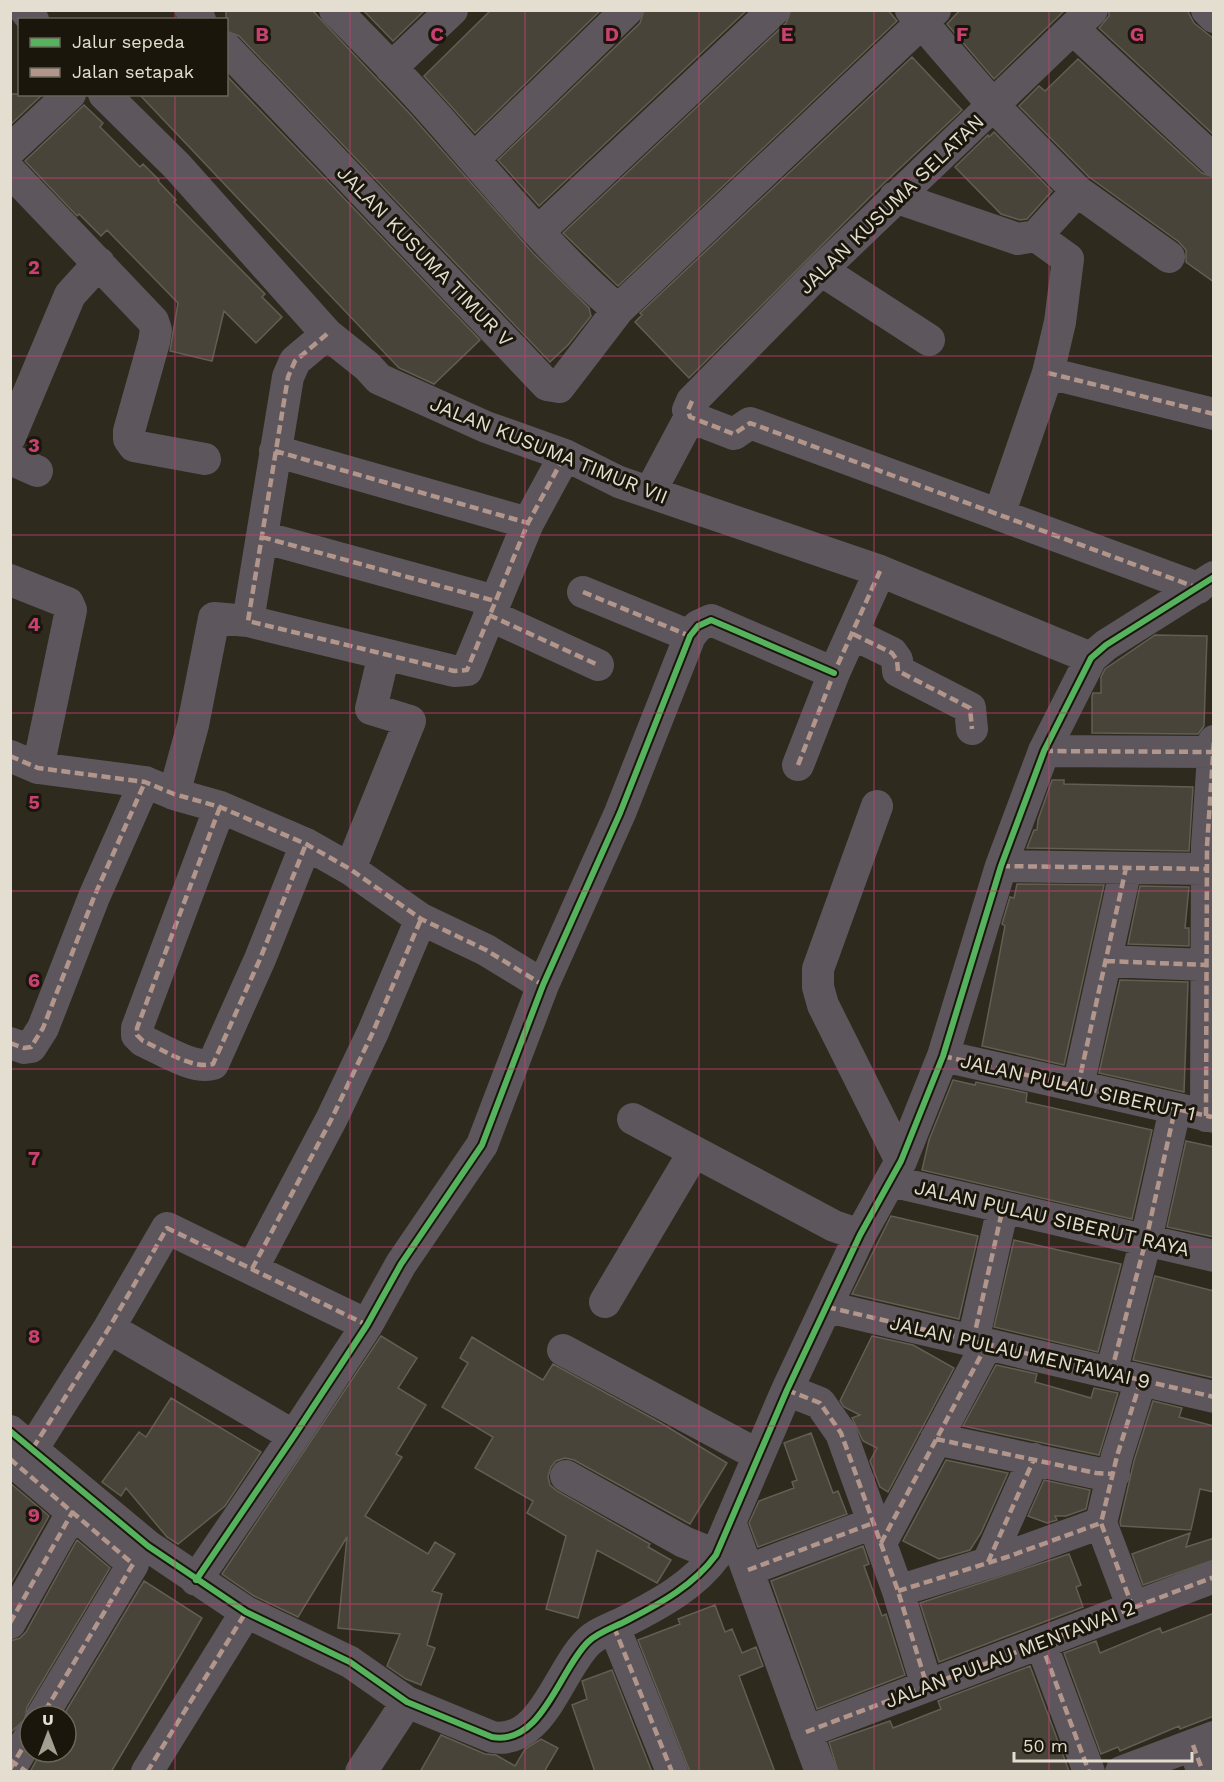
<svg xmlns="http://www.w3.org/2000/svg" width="1224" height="1782" font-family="'Work Sans',sans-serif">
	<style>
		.building { fill: #484439; stroke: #625e53; stroke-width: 1.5 }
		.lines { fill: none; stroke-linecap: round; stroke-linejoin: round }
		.minor { stroke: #5d575d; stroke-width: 32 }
		.quiet { stroke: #b2968c; stroke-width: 4.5; stroke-dasharray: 9 4.5; stroke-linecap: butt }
		.cycleway-casing { stroke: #1a160b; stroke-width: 10 }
		.cycleway { stroke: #56b35d; stroke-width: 6 }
		.grid { fill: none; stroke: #c94072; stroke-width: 1.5; stroke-opacity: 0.55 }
		.labels { text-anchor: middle; stroke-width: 6; stroke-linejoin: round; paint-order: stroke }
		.street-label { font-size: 20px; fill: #e3decf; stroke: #1a160b }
		.grid-label { font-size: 20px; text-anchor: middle; font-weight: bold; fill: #c94072; stroke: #1a160b; stroke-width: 6; stroke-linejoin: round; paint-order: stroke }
	</style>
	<rect width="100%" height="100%" fill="#2e2a1d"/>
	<path class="building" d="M226 10H312L411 115 533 253 589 308 591 316 568 345 550 362 239 36 226 31Z
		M363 10H425L393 41Z
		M491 10H601L475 133 424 76Z
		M644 10H747L539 206 498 160 640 23Z
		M791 10H888L897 21 618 286 563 233 786 23Z
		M960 10H1065L994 79 947 24Z
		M1109 10H1187L1194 23 1214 39V135L1099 28 1109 16Z
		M912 57 962 110 883 184 689 378 635 322 642 315 640 313Z
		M1078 59 1202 173 1214 177V282L1186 262V250L1179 242 1089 177 1019 106 1039 86 1045 91Z
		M226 75 480 340 434 384 399 368 139 94H226Z
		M10 94H43L10 125Z
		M84 105 103 123 100 127 140 167 143 164 159 180 158 181 176 200 174 202 265 294 262 297 282 317 256 343 224 311 212 361 170 351 178 303 107 230 101 236 79 214 77 216 25 161Z
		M994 132 1052 191 1027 219 1020 220 1001 214 955 167 988 135 989 137Z
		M1155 635 1207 636 1204 726 1198 734 1092 733V696L1093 693H1101V677L1105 669Z
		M1052 780H1064V784L1193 787 1189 851 1027 848 1034 830H1037L1038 820Z
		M1017 884 1104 885 1064 1065 982 1046 1005 926 1002 924 1010 897 1014 898Z
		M1140 886 1189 887 1185 928H1189V946L1128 944Z
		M1120 980 1188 982 1184 1092 1099 1073Z
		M953 1080 975 1085 976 1082 1027 1093 1026 1102 1152 1130 1132 1219 922 1170 929 1140Z
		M1186 1141 1214 1147V1237L1167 1227Z
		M891 1216 978 1236 959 1319 852 1294Z
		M1014 1240 1121 1264 1098 1352 994 1327Z
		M1155 1276 1214 1291V1378L1133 1360Z
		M381 1336 417 1358 398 1388 426 1405 396 1454 402 1457 365 1516 428 1554 435 1542 455 1554 432 1591 442 1594 427 1645 435 1648 421 1685 406 1679 387 1666 400 1634 338 1628 347 1537 298 1617 254 1596 222 1574Z
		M872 1336 913 1345 954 1368 888 1492 880 1487 870 1461 877 1448 863 1441 852 1418 860 1415 844 1407 840 1401Z
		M472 1337 543 1380 553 1364 661 1423 727 1463 690 1524 574 1460 565 1458 556 1461 551 1467 548 1477 550 1485 557 1491 650 1544 648 1547 671 1560 657 1583 597 1550 578 1618 546 1609 566 1536 527 1513 533 1501 475 1468 493 1437 442 1407 468 1363 460 1358Z
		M996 1365 1037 1374 1035 1382 1091 1398 1094 1388 1118 1393 1099 1455 963 1426Z
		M171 1398 261 1452 225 1506 178 1544 167 1537 126 1488 121 1496 102 1482 139 1432 146 1437Z
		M1153 1401 1182 1408 1179 1417 1214 1426V1492L1200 1489 1191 1530 1121 1526 1120 1522 1134 1461Z
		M811 1433 833 1493 838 1491 847 1514 758 1547 749 1523 759 1501 794 1488 792 1482 797 1480 784 1443Z
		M946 1460 1008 1473 981 1533 970 1550 939 1559 903 1541Z
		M1044 1480 1090 1490 1086 1509 1066 1516H1055L1057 1520 1047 1523 1028 1516Z
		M10 1483 49 1516 10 1585Z
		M1190 1533 1186 1547 1214 1538V1560L1143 1585 1132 1554Z
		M77 1540 110 1568 27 1707 25 1719 10 1733V1641L20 1638 26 1632Z
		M863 1546 869 1564 864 1566 882 1616 886 1614 905 1675 817 1709 771 1581Z
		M1069 1554 1081 1585 1076 1587 1083 1607 939 1662 920 1603Z
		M144 1581 202 1618 173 1668 111 1772H30L41 1752H66V1716H63Z
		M715 1605 725 1632 732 1629 742 1653 756 1647 763 1666 739 1676 775 1772H690L638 1640 680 1624 678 1619Z
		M1214 1613V1716L1180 1729 1179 1726 1120 1751 1118 1747 1101 1754 1064 1653 1096 1641 1100 1653 1160 1628 1162 1633Z
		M1030 1666 1069 1771 838 1772 829 1742 890 1721 893 1728 941 1709 938 1701Z
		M612 1670 652 1772H595L572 1705 587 1699 582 1681Z
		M441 1735 485 1754 496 1755 515 1766 525 1749 541 1739 558 1748 544 1772H420Z"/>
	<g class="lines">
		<path class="minor" d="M25 10 33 20
			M191 10 200 20
			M335 10C370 45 404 80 437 117 495 183 551 253 618 310
			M911 10 993 105 1077 191 1169 257
			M1207 10 1214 17
			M1073 29 1214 160
			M226 48 547 385 559 387 618 310 935 10
			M391 68 452 10
			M104 94 177 166 327 334 367 366 379 379 486 427 565 455 619 482 880 571 1091 658
			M10 150 70 94
			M474 159 627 10
			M10 171 153 321 156 330 154 342 129 431V439L134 446 205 459
			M895 197 1018 239 1036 236 1077 191
			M538 232 774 10
			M821 270 929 340
			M1048 373 1214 414
			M690 417 734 434 750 423 1198 588
			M10 437 70 295 99 263
			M275 451 528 523
			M10 459 37 471
			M650 492 690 417 688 410 692 401 821 270 1092 10
			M999 515 1048 373 1060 322 1068 259 1036 236
			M262 537 495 601
			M10 580 68 603 71 610 38 768
			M583 592 690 636
			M489 615 598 665
			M248 621 288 377 295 361 327 334
			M853 634 892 653 897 660 898 671 970 708 972 729
			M1044 751 1213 752
			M10 756 38 768 145 782 174 794 220 807 306 844 350 869 421 919 486 950 543 985
			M798 765 834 673 880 571
			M174 794 193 725 214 618 248 621 454 671 467 670 528 523 565 455
			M877 806 818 969V987L823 1005 901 1161
			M220 807 137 1028V1035L143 1041C162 1049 193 1070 213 1064L260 959 306 844
			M1001 866 1207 869
			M350 869 410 721 371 709 384 654
			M1106 961 1207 965
			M10 1043 24 1048 31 1047 43 1028 94 897 145 782
			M943 1056 1214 1117
			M1078 1086 1126 868
			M1206 1116 1207 846 1214 741
			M633 1119 834 1226 860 1235
			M890 1181 1214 1256
			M252 1269 332 1118 373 1032 421 919
			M605 1302 694 1152
			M827 1307 1214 1397
			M109 1328 294 1436
			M973 1341 1003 1207
			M563 1350 758 1455
			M1111 1373 1146 1240 1175 1109
			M787 1390 820 1403 841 1433 898 1591 927 1686
			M10 1431 148 1546 246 1612 350 1662 407 1702 492 1737C542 1746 559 1670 588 1642 598 1632 615 1627 628 1620 661 1603 694 1585 716 1555L787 1390 860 1235 901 1161 943 1056 1001 866 1044 751 1091 658 1106 645 1214 577
			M936 1439 1096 1473 1114 1474
			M33 1448 109 1328 167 1228 367 1325
			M10 1459 133 1564 42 1716
			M566 1476 684 1542 716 1555
			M730 1522 821 1772
			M881 1543 987 1344
			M988 1562 1034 1459
			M748 1570 873 1523
			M196 1580 294 1436 367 1325 401 1264 482 1145 543 985 620 813 690 636 698 626 711 620 834 673
			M898 1591 1007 1557 1101 1523
			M1133 1608 1101 1523 1117 1456 1141 1380
			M10 1623 73 1511
			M614 1627 672 1772
			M1041 1643 1089 1772
			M806 1732 1214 1577
			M1193 1745 1203 1772
			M10 1769 30 1736
			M147 1772 246 1612
			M361 1772 407 1702
			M1121 1772 1214 1737"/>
		<path class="quiet" d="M327 334 295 361 288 377 248 621 454 671 467 670 528 523 565 455
			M1048 373 1214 414
			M692 401 688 410 690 417 734 434 750 423 1198 588
			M275 451 528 523
			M262 537 495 601
			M583 592 690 636
			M489 615 598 665
			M853 634 892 653 897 660 898 671 970 708 972 729
			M1044 751 1213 752
			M10 756 38 768 145 782 174 794 220 807 306 844 350 869 421 919 486 950 543 985
			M798 765 834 673 880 571
			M220 807 137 1028V1035L143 1041C162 1049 193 1070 213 1064L260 959 306 844
			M1001 866 1207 869
			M1106 961 1207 965
			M10 1043 24 1048 31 1047 43 1028 94 897 145 782
			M943 1056 1212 1117
			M1078 1086 1126 868
			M1206 1116 1207 846 1214 741
			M252 1269 332 1118 373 1032 421 919
			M827 1307 1214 1397
			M973 1341 1003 1207
			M1111 1373 1146 1240 1175 1109
			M787 1390 820 1403 841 1433 898 1591 927 1686
			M936 1439 1096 1473 1114 1474
			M33 1448 109 1328 167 1228 367 1325
			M10 1459 133 1564 42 1716
			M881 1543 987 1344
			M988 1562 1034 1459
			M748 1570 873 1523
			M898 1591 1007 1557 1101 1523
			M1133 1608 1101 1523 1117 1456 1141 1380
			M10 1623 73 1511
			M614 1627 672 1772
			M1041 1643 1089 1772
			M806 1732 1214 1577
			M1193 1745 1203 1772
			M10 1760 27 1772
			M10 1769 30 1736
			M147 1772 246 1612"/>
		<defs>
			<path id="cycleway" d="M10 1431 148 1546 246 1612 350 1662 407 1702 492 1737C542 1746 559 1670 588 1642 598 1632 615 1627 628 1620 661 1603 694 1585 716 1555L787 1390 860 1235 901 1161 943 1056 1001 866 1044 751 1091 658 1106 645 1214 577
				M196 1580 294 1436 367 1325 401 1264 482 1145 543 985 620 813 690 636 698 626 711 620 834 673"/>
		</defs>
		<use href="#cycleway" class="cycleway-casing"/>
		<use href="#cycleway" class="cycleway"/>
	</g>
	<path class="grid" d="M175 10V20M350 10V1772M525 10V1772M699 10V1772M874 10V1772M1049 10V1772M175 94V1772M10 178H1214M10 356H1214M10 535H1214M10 713H1214M10 891H1214M10 1069H1214M10 1247H1214M10 1426H1214M10 1604H1214"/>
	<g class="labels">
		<g class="street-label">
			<text transform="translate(891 204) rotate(-44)" y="7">JALAN KUSUMA SELATAN</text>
			<text transform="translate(425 256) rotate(46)" y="7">JALAN KUSUMA TIMUR V</text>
			<text transform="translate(549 450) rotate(22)" y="7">JALAN KUSUMA TIMUR VII</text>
			<text transform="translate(1078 1087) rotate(13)" y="7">JALAN PULAU SIBERUT 1</text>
			<text transform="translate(1052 1218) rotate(13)" y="7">JALAN PULAU SIBERUT RAYA</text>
			<text transform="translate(1020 1352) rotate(13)" y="7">JALAN PULAU MENTAWAI 9</text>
			<text transform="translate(1010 1654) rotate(-21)" y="7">JALAN PULAU MENTAWAI 2</text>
		</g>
	</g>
	<g class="grid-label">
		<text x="262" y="41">B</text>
		<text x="437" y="41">C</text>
		<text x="612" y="41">D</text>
		<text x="787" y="41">E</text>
		<text x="962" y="41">F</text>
		<text x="1137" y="41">G</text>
		<text x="34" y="274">2</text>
		<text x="34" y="452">3</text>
		<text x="34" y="631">4</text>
		<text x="34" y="809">5</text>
		<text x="34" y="987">6</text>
		<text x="34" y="1165">7</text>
		<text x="34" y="1343">8</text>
		<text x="34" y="1522">9</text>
	</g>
	<rect width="1224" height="1782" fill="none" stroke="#e3decf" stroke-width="24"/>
	<rect x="18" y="18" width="210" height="78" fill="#1a160b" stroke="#6a6659" stroke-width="1.5"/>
	<rect x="30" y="38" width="30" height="9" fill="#56b35d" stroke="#6a6659" stroke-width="1.5"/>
	<text x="72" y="48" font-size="18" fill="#e3decf">Jalur sepeda</text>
	<rect x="30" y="68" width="30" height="9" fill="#b2968c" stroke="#6a6659" stroke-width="1.5"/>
	<text x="72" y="78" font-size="18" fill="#e3decf">Jalan setapak</text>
	<g transform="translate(48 1734)"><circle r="28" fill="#1a160b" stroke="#6a6659" stroke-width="1.5"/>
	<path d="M0-4.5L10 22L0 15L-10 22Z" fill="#a49f91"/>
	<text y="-9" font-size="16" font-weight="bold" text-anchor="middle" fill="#e3decf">U</text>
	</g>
	<path d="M1014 1752v9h178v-9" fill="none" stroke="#e3decf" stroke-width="3"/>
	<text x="1023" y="1752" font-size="18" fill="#e3decf" stroke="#1a160b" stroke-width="4.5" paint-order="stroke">50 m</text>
</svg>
